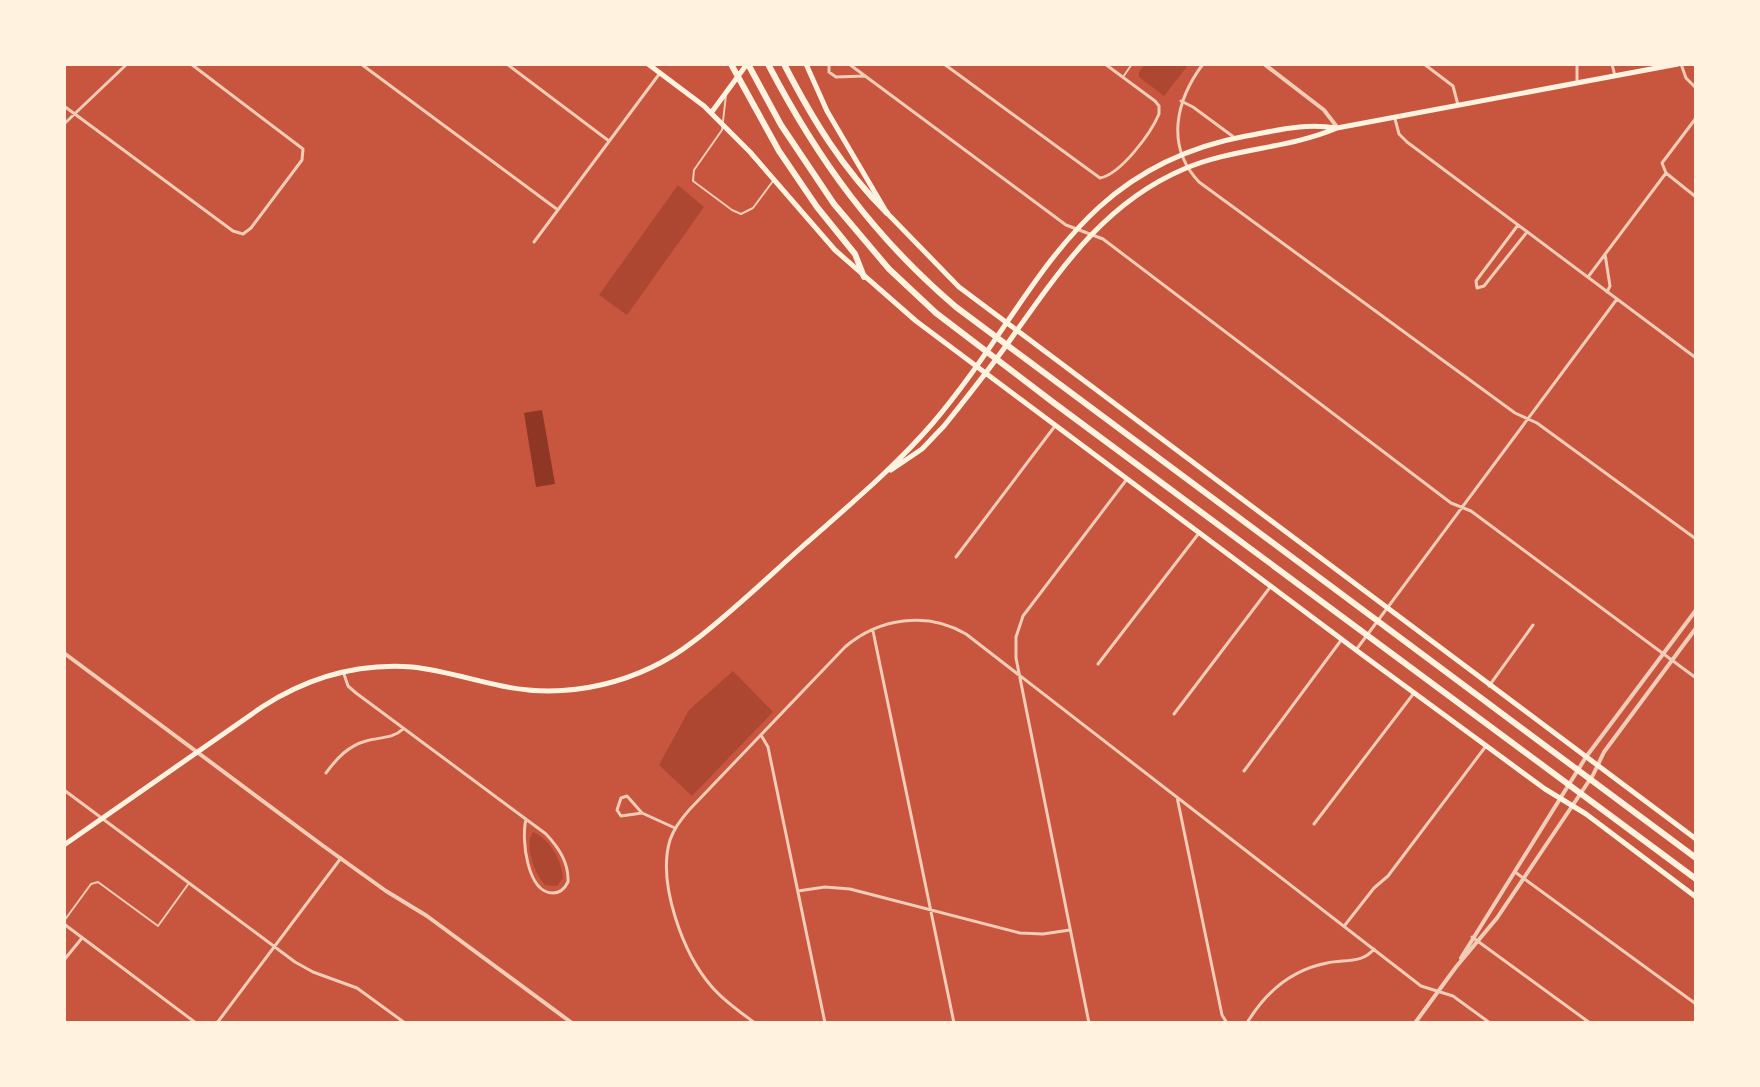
<svg xmlns="http://www.w3.org/2000/svg" width="1760" height="1087" font-family="'DejaVu Sans',sans-serif">
	<style>
		.green { fill: #ae4732 }
		.water { fill: #8f3625 }
		.lines { fill: none; stroke-linecap: round; stroke-linejoin: round }
		.service { stroke: #f1ccb7; stroke-width: 2 }
		.pedestrian { stroke: #f1ccb7; stroke-width: 2 }
		.minor { stroke: #f1ccb7; stroke-width: 3 }
		.tertiary { stroke: #f1ccb7; stroke-width: 4 }
		.secondary { stroke: #fff3e0; stroke-width: 5 }
		.motorway { stroke: #fff3e0; stroke-width: 6 }
	</style>
	<rect width="100%" height="100%" fill="#c8553d"/>
	<path class="green" d="M1145 64H1189L1164 96 1139 77V72Z
		M678 185 704 207 627 315 599 295Z
		M733 671 773 712 692 796 659 765 689 710Z
		M533 832C551 840 561 859 563 878L557 886 545 885C534 873 524 845 533 832Z"/>
	<path class="water" d="M542 410 555 484 536 487 524 413Z"/>
	<g class="lines">
		<path class="service" d="M726 95 722 130 694 170 693 181 732 210 741 214 753 208 773 181
			M64 921 91 884 98 882 158 926 189 883"/>
		<path class="pedestrian" d="M1123 77 1132 64"/>
		<path class="minor" d="M361 64 558 210
			M507 64 609 141
			M829 64V72L836 77 865 76
			M849 64 1066 225 1103 239 1451 503 1471 511 1696 678
			M944 64 1100 178C1121 174 1151 133 1159 114V106L1155 101 1105 64
			M1203 64C1176 100 1165 146 1199 182L1515 413 1537 423 1696 539
			M1424 64 1453 86 1458 105
			M1577 64V83
			M1612 64 1615 76
			M1681 64 1686 78 1696 88
			M1181 101 1193 107 1235 138
			M64 106 233 231 243 234 251 228 302 160 303 149 191 64
			M1395 119 1399 134 1407 142 1696 358
			M64 124 127 64
			M1666 173 1662 163 1696 118
			M1666 173 1696 197
			M1518 225 1476 281 1477 288 1484 286 1527 232
			M534 242 660 73
			M1605 254 1610 286 1607 292
			M1588 277 1666 173
			M956 557 1055 426
			M873 631 954 1023
			M1356 650 1617 299
			M1098 664 1199 533
			M344 674 348 686 356 693 546 834C559 848 569 863 568 882 565 888 561 893 553 893 527 893 521 838 526 820
			M1489 686 1533 625
			M1174 714 1271 586
			M761 735 768 747 825 1023
			M1244 771 1342 639
			M326 773C337 758 348 746 366 741 379 737 393 739 403 729
			M64 790 295 962 313 972 357 988 405 1023
			M1177 797 1222 1015 1227 1023
			M642 813 621 816 617 810 621 798 627 796 642 813 675 828
			M1314 824 1414 693
			M1515 872 1696 1004
			M798 891 825 887 850 889 1020 933 1043 934 1070 930
			M64 924 196 1023
			M1345 925 1374 888 1388 876 1486 746
			M1472 937 1590 1023
			M64 960 82 938
			M217 1023 341 858
			M755 1023C740 1012 724 1001 712 987 683 954 657 883 670 840 674 828 681 819 690 809L845 647C879 618 927 611 966 634L1421 986 1453 996 1490 1023
			M1089 1023 1016 658V637L1023 616 1127 479
			M1247 1023C1265 993 1291 970 1327 963 1344 959 1362 964 1374 949"/>
		<path class="tertiary" d="M1264 64 1324 110 1337 127
			M64 653 322 845 386 891 427 916 572 1023
			M1461 958 1586 757 1696 610
			M1415 1023 1456 967 1497 918 1593 775 1604 752 1696 628"/>
		<path class="secondary" d="M648 64 704 106 750 152 835 250 916 321 1364 656 1545 789 1586 814 1696 897
			M806 64 827 111 887 213 959 287 1696 839
			M711 113 747 64
			M891 470 922 449 944 426C968 396 993 365 1015 333 1062 267 1106 202 1184 169 1233 148 1288 149 1337 128L1678 64
			M64 845 262 707C307 678 358 663 412 667 442 670 472 680 502 686 569 700 640 683 694 641 732 612 767 578 803 546 847 507 893 469 932 424 1035 304 1069 169 1246 136 1280 130 1303 123 1337 128"/>
		<path class="motorway" d="M731 64 779 151 817 207 855 254 864 277
			M748 64 781 125 834 204 889 269 936 313 1054 403 1696 879
			M768 64C818 160 874 237 956 307L1696 858
			M784 64C813 120 842 168 887 213"/>
	</g>
	<rect width="1760" height="1087" fill="none" stroke="#fff3e0" stroke-width="132"/>
</svg>
